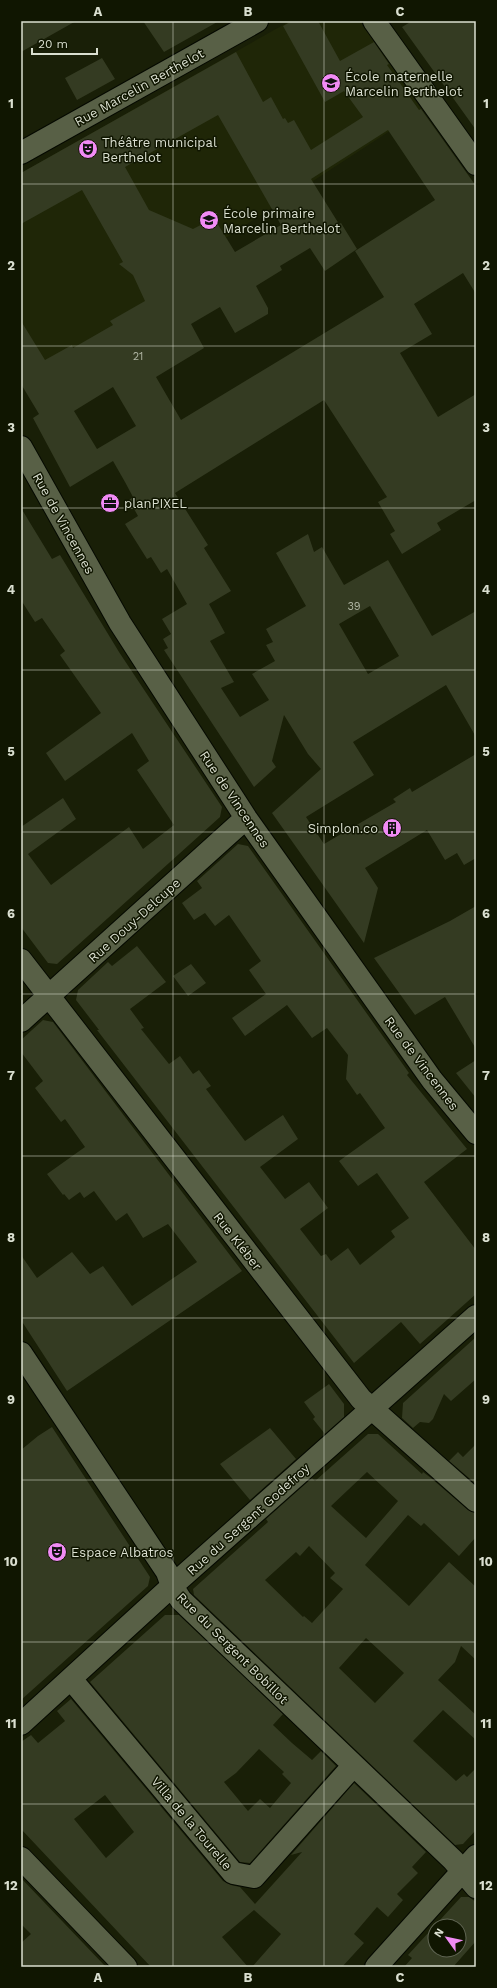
<svg xmlns="http://www.w3.org/2000/svg" width="497" height="1988" font-family="'Work Sans',sans-serif">
	<style>
		.built { fill: #1f2607 }
		.building { fill: #343b22; fill-rule: evenodd }
		.lines { fill: none; stroke-linecap: round; stroke-linejoin: round }
		.minor-casing { stroke: #050900; stroke-width: 24 }
		.minor { stroke: #586046; stroke-width: 22 }
		.grid { fill: none; stroke: #dadfd0; stroke-width: 1; stroke-opacity: 0.55 }
		.labels { text-anchor: middle; stroke-width: 3; stroke-linejoin: round; paint-order: stroke }
		.number-label { font-size: 11px; fill: #b0b6a4 }
		.poi-label { font-size: 13px; fill: #dadfd0; stroke: #101601; text-anchor: start }
		.street-label { font-size: 13px; fill: #dadfd0; stroke: #101601 }
		.neatline { fill: none; stroke: #dadfd0; stroke-width: 1.5 }
		.grid-label { font-size: 13px; text-anchor: middle; font-weight: bold; fill: #dadfd0 }
	</style>
	<rect width="100%" height="100%" fill="#191f07"/>
	<path class="built" d="M290 21H360L422 110 218 243 228 261 21 380V173Z"/>
	<path class="building" d="M21 21H76L21 52Z
		M143 21H219L164 52Z
		M292 21H318L340 61 374 42 389 64 387 65 419 110 421 109 476 186V294L463 273 414 304 432 334 400 353 438 417 476 394V500L437 523 441 530 402 554 390 534 395 531 378 502 387 497 324 400 175 493 208 545 204 548 231 591 209 604 225 633 210 641 234 682 221 688 240 717 269 700 252 674 275 661 266 645 273 642 266 629 306 606 276 553 308 534 314 552 322 547 344 585 388 560 432 636 476 611V737L446 685 353 742 374 775 306 817 324 844 396 802 393 799 410 788 412 792 476 754V858L464 865 457 853 445 860 427 830 365 868 378 888 364 943 272 813 321 769 308 754 284 715 272 761 276 767 254 787 164 650 168 648 163 639 171 634 162 619 187 604 167 569 161 573 151 557 147 559 125 524 138 516 129 500 133 497 125 482 113 461 70 487 33 418 39 414 21 384V321L45 360 72 345 73 348 113 325 110 321 145 301 133 275 119 264 123 262 82 190 21 224V173L236 52 263 102 271 97 283 119 285 118 288 123 294 120 311 150 363 117 344 91 325 102 283 26ZM218 115 281 225 235 252 214 218 193 229 149 210 125 167ZM388 130 435 200 355 251 384 297 181 420 156 377 204 348 191 324 220 307 235 333 268 314V308L256 286 282 270 280 266 310 248 325 271 357 249 341 223 339 224 311 179ZM113 387 136 426 97 449 74 411ZM370 606 399 656 368 674 339 624Z
		M412 21H476V130L402 27Z
		M102 58 115 79 77 100 65 78Z
		M21 508 52 559 60 555 119 652 222 807 220 817 57 964 48 963 21 927V827L63 798 76 819 28 854 51 885 129 827 143 849 174 825 137 770 149 761 132 733 65 781 46 753 101 713 60 655 65 651 42 618 35 622 21 600Z
		M238 844 248 846 409 1073 407 1075 467 1149 424 1182 476 1250V1294L420 1344 401 1322 354 1363 97 1030H99L76 1000 78 990 108 962 112 966 137 946 166 982 130 1009 144 1028 141 1029 169 1064 180 1056 193 1074 199 1070 211 1086 206 1089 245 1141 283 1115 298 1139 260 1167 285 1199 309 1182 328 1208 300 1229 321 1256 326 1254 331 1261 348 1248 360 1265 395 1237 391 1231 409 1218 377 1173 358 1186 339 1161 385 1128 360 1093 357 1095 346 1079 348 1055 327 1028 312 1038 287 1005 245 1036 232 1018 266 994 249 970 261 961 229 915 215 926 205 913 194 920 182 903 202 888 197 881Z
		M476 906V1049L445 997 415 1015 374 958 450 921Z
		M191 964 206 983 188 996 173 976Z
		M43 1020 53 1022 242 1271 67 1391 21 1320V1255L37 1278 72 1252 90 1274 103 1266 132 1306 197 1262 168 1224 143 1238 127 1213 116 1221 94 1191 84 1198 80 1192 69 1200 64 1194 63 1195 47 1174 85 1147 65 1119 61 1122 35 1088 43 1081 21 1052V1040Z
		M476 1060V1098L456 1073Z
		M476 1337V1379L451 1401 444 1394 433 1419 429 1423 420 1422 413 1428 402 1418 403 1403Z
		M329 1384 344 1404V1417L325 1434 313 1419 315 1417 304 1402Z
		M52 1427 150 1577 148 1586 21 1700V1450L38 1436Z
		M270 1428 296 1459 250 1500 220 1464Z
		M368 1434H378L422 1474 423 1472 431 1478 468 1510 476 1513V1537L459 1556 424 1523 421 1526 408 1515 365 1565 409 1606 449 1562 476 1587V1660L461 1646 455 1662 438 1680 476 1715V1740L443 1710 413 1741 456 1781 464 1774 467 1777 476 1768V1830L463 1844 455 1845 194 1595 193 1589 268 1522 266 1519 312 1478 315 1481ZM367 1472 398 1501 366 1538 331 1506ZM309 1546 335 1573 330 1578 343 1589 312 1623 304 1616 303 1617 265 1580 296 1552 300 1556ZM366 1638 404 1673 375 1703 339 1668Z
		M476 1444V1484L449 1461 458 1452 463 1457Z
		M165 1615H179L283 1714 273 1725 292 1743 312 1760 321 1751 336 1766 250 1863 240 1862 90 1682ZM259 1749 284 1772 282 1774 291 1783 270 1808 260 1799 248 1811 224 1782 236 1773Z
		M71 1699 223 1881 231 1885 240 1887 255 1904 302 1852 291 1855 354 1783 426 1852 412 1867 418 1873 397 1894 403 1900 388 1917 377 1907 354 1934 364 1943 342 1967H252L281 1934 254 1910 222 1937 248 1967H151L21 1829V1742L31 1735 38 1743 65 1721 57 1711ZM105 1795 134 1832 106 1858 74 1819Z
		M21 1878 106 1967H21V1943L31 1934 21 1924Z
		M461 1897H469L476 1902V1941L453 1967H404L412 1958 408 1955ZM435 1926H459V1950H435Z"/>
	<g class="lines">
		<defs>
			<path id="minor" d="M374 21 476 164
				M21 153 257 21
				M21 447 120 623 246 818 432 1080 476 1133
				M21 960 361 1399 476 1501
				M21 1021 246 818
				M21 1353 167 1572 172 1586 181 1600 453 1860 476 1887
				M71 1679 233 1873 254 1877 353 1766
				M21 1724 172 1586 476 1316
				M21 1858 126 1967
				M376 1967 476 1856"/>
		</defs>
		<use href="#minor" class="minor-casing"/>
		<use href="#minor" class="minor"/>
	</g>
	<path class="grid" d="M173 21V1967M324 21V1967M21 184H476M21 346H476M21 508H476M21 670H476M21 832H476M21 994H476M21 1156H476M21 1318H476M21 1480H476M21 1642H476M21 1804H476"/>
	<defs>
		<symbol id="school-disc" viewBox="-11 -11 22 22"><circle r="9.5" fill="#f18bf5" stroke="#101601"/><path d="M0-5L7-2L0 1L-7-2ZM-4 1L0 2.5L4 1V4Q0 6-4 4Z" fill="#111"/></symbol>
		<symbol id="theatre-disc" viewBox="-11 -11 22 22"><circle r="9.5" fill="#f18bf5" stroke="#101601"/><path d="M-5-5.5Q0-4 5-5.5V0Q5 5 0 6Q-5 5-5 0ZM-3.3-2.5H-1v1.5H-3.3ZM1-2.5H3.3v1.5H1ZM-2.8 1Q0 5.5 2.8 1Z" fill="#111"/></symbol>
		<symbol id="office-disc" viewBox="-11 -11 22 22"><circle r="9.5" fill="#f18bf5" stroke="#101601"/><path d="M-6-3h4V-5.5h4V-3h4V5H-6ZM-1-4.5V-3h2v-1.5ZM-6 0V1H6V0Z" fill="#111"/></symbol>
		<symbol id="building-disc" viewBox="-11 -11 22 22"><circle r="9.5" fill="#f18bf5" stroke="#101601"/><path d="M-4-6H4V6H1V3H-1V6H-4ZM-2.5-4.3h1.7v1.8h-1.7ZM.8-4.3h1.7v1.8H.8ZM-2.5-1h1.7V.8h-1.7ZM.8-1h1.7V.8H.8Z" fill="#111"/></symbol>
	</defs>
	<g fill-rule="evenodd">
		<use href="#school-disc" x="320" y="72" width="22" height="22"/>
		<use href="#theatre-disc" x="77" y="138" width="22" height="22"/>
		<use href="#school-disc" x="198" y="209" width="22" height="22"/>
		<use href="#office-disc" x="99" y="492" width="22" height="22"/>
		<use href="#building-disc" x="381" y="817" width="22" height="22"/>
		<use href="#theatre-disc" x="46" y="1541" width="22" height="22"/>
	</g>
	<g class="labels">
		<g class="number-label">
			<text x="138" y="360">21</text>
			<text x="354" y="610">39</text>
		</g>
		<g class="poi-label">
			<text x="345" y="81">École maternelle<tspan x="345" dy="15">Marcelin Berthelot</tspan></text>
			<text x="102" y="147">Théâtre municipal<tspan x="102" dy="15">Berthelot</tspan></text>
			<text x="223" y="218">École primaire<tspan x="223" dy="15">Marcelin Berthelot</tspan></text>
			<text x="124" y="508">planPIXEL</text>
			<text x="378" y="833" text-anchor="end">Simplon.co</text>
			<text x="71" y="1557">Espace Albatros</text>
		</g>
		<g class="street-label">
			<text transform="translate(139 87) rotate(-29)" y="5">Rue Marcelin Berthelot</text>
			<text transform="translate(64 523) rotate(61)" y="5">Rue de Vincennes</text>
			<text transform="translate(235 799) rotate(56)" y="5">Rue de Vincennes</text>
			<text transform="translate(134 920) rotate(-42)" y="5">Rue Douy-Delcupe</text>
			<text transform="translate(422 1063) rotate(53)" y="5">Rue de Vincennes</text>
			<text transform="translate(238 1241) rotate(52)" y="5">Rue Kléber</text>
			<text transform="translate(248 1519) rotate(-42)" y="5">Rue du Sergent Godefroy</text>
			<text transform="translate(233 1648) rotate(45)" y="5">Rue du Sergent Bobillot</text>
			<text transform="translate(192 1823) rotate(50)" y="5">Villa de la Tourelle</text>
		</g>
	</g>
	<rect width="497" height="1988" fill="none" stroke="#101601" stroke-width="44"/>
	<g transform="translate(447 1938) rotate(303)"><circle r="19" fill="#101601" stroke="#616654"/>
	<path d="M0-3L7 15L0 10L-7 15Z" fill="#f18bf5"/>
	<text y="-6" font-size="11" font-weight="bold" text-anchor="middle" fill="#dadfd0">N</text>
	</g>
	<path d="M32 48v6h65v-6" fill="none" stroke="#dadfd0" stroke-width="2"/>
	<text x="38" y="48" font-size="12" fill="#dadfd0" stroke="#101601" stroke-width="3" paint-order="stroke">20 m</text>
	<rect x="22" y="22" width="453" height="1944" class="neatline"/>
	<g class="grid-label">
		<text x="98" y="16">A</text>
		<text x="248" y="16">B</text>
		<text x="400" y="16">C</text>
		<text x="11" y="108">1</text>
		<text x="486" y="108">1</text>
		<text x="11" y="270">2</text>
		<text x="486" y="270">2</text>
		<text x="11" y="432">3</text>
		<text x="486" y="432">3</text>
		<text x="11" y="594">4</text>
		<text x="486" y="594">4</text>
		<text x="11" y="756">5</text>
		<text x="486" y="756">5</text>
		<text x="11" y="918">6</text>
		<text x="486" y="918">6</text>
		<text x="11" y="1080">7</text>
		<text x="486" y="1080">7</text>
		<text x="11" y="1242">8</text>
		<text x="486" y="1242">8</text>
		<text x="11" y="1404">9</text>
		<text x="486" y="1404">9</text>
		<text x="11" y="1566">10</text>
		<text x="486" y="1566">10</text>
		<text x="11" y="1728">11</text>
		<text x="486" y="1728">11</text>
		<text x="11" y="1890">12</text>
		<text x="486" y="1890">12</text>
		<text x="98" y="1982">A</text>
		<text x="248" y="1982">B</text>
		<text x="400" y="1982">C</text>
	</g>
</svg>
